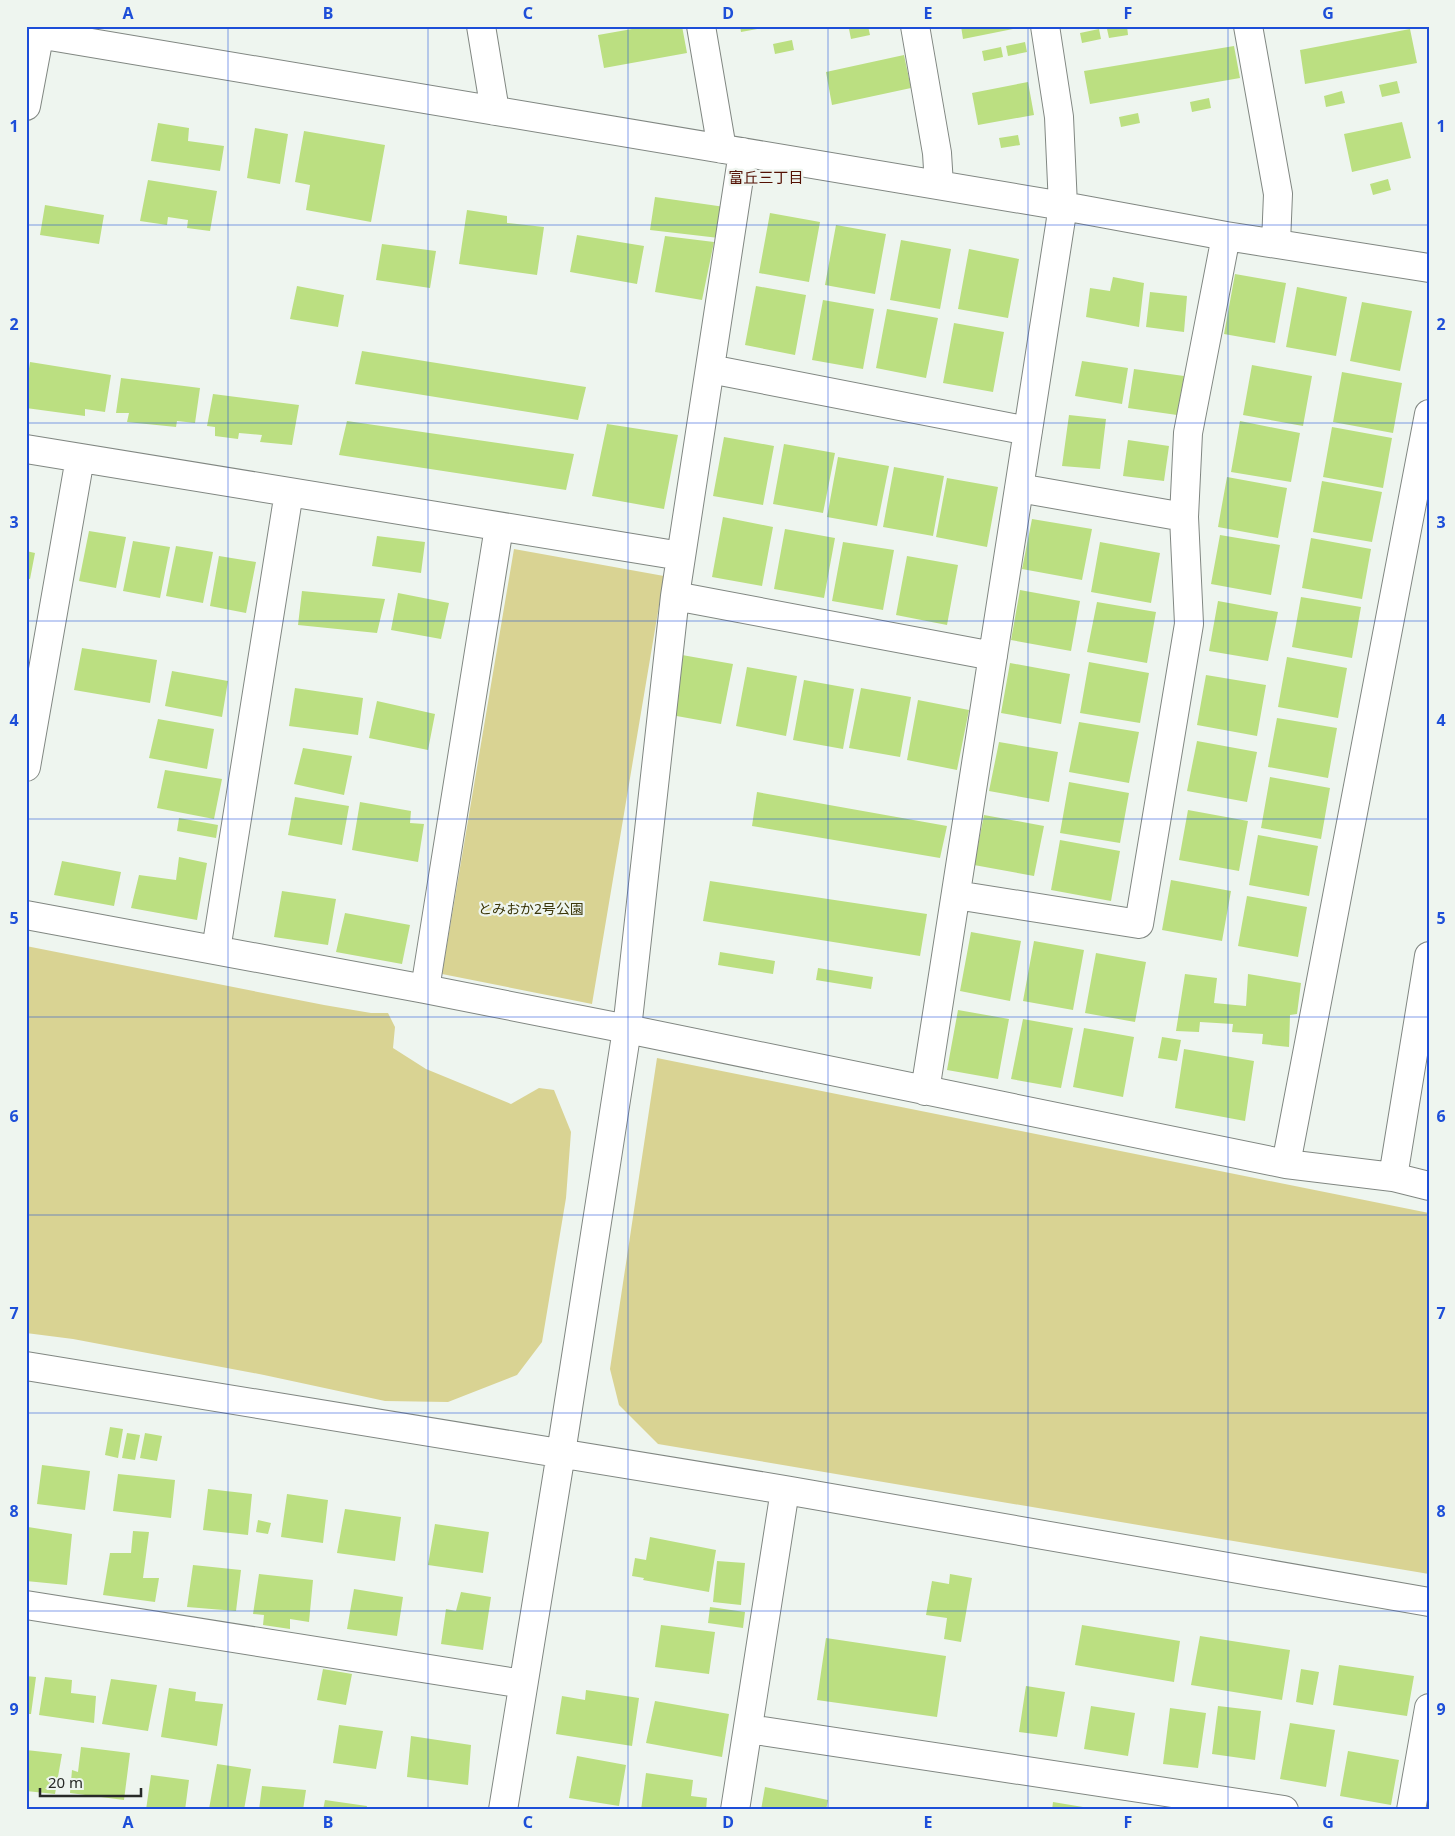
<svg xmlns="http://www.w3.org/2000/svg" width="1455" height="1836" font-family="'Noto Sans','Noto Sans JP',sans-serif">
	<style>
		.green { fill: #d9d393 }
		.building { fill: #bbdf81 }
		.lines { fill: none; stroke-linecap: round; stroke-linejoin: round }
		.minor-casing { stroke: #818782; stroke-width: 30 }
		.minor { stroke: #fff; stroke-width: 28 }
		.grid { fill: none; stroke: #1d4ed8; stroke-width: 1; stroke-opacity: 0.55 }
		.labels { text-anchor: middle; stroke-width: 4.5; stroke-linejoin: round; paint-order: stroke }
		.park-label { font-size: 14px; fill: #3b3608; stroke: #eef5ef }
		.neighbourhood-label { font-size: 15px; fill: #531003; stroke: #eef5ef }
		.neatline { fill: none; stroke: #1d4ed8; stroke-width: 2 }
		.grid-label { font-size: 16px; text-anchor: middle; font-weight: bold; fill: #1d4ed8 }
	</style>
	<rect width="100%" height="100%" fill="#eef5ef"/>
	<path class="green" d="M514 549 664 576 592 1004 442 974Z
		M26 946 324 1005 371 1013H388L395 1027 393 1048 426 1069 511 1104 539 1088 554 1090 571 1132 566 1198 542 1342 517 1375 448 1402 385 1401 264 1375 73 1339 26 1333Z
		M657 1058 1429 1213V1574L658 1444 619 1405 610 1369Z"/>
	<path class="building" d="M649 26H682L687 53 604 68 598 35Z
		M740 26H768V27L741 32Z
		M863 26H868L870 35 851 39 849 29Z
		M961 26H1022L1023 27 963 39Z
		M1120 26H1127L1128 35 1109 38 1107 29Z
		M1099 29 1101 39 1082 43 1080 33Z
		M1410 29 1417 63 1305 84 1300 50Z
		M792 40 794 50 775 54 773 44Z
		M1025 42 1027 52 1008 56 1006 46Z
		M1234 46 1240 78 1090 104 1084 71Z
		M1001 47 1003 57 984 61 982 51Z
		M904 55 911 88 832 105 826 72Z
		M1397 81 1400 93 1382 97 1379 85Z
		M1028 82 1034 115 978 125 972 93Z
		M1342 91 1345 103 1326 107 1324 96Z
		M1209 98 1211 108 1192 112 1190 102Z
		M1138 113 1140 123 1121 127 1119 117Z
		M1402 122 1411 158 1352 172 1344 134Z
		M158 123 189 128 188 141 224 146 220 171 151 161Z
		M255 128 288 134 280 184 247 178Z
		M304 131 385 145 371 222 306 210 310 185 295 182Z
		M1018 135 1020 145 1001 148 999 138Z
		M1388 179 1391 190 1373 195 1370 184Z
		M148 180 217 191 210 231 187 228 188 220 168 217 167 225 140 221Z
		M655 197 725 207 719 238 650 230Z
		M45 205 104 215 99 244 40 235Z
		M467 210 507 216V223L544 227 537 275 459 264Z
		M770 213 820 222 809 282 759 273Z
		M836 225 886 234 875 294 825 285Z
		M577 235 644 246 637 284 570 272Z
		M665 236 714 242 702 300 655 292Z
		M901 240 951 249 940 309 890 300Z
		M382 244 436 251 430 288 376 280Z
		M969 249 1019 259 1008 318 958 309Z
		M1235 274 1286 283 1275 343 1224 334Z
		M1113 277 1144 283 1139 327 1086 317 1090 288 1110 291Z
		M297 286 344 295 338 327 290 319Z
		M756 286 806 295 795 355 745 345Z
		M1297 287 1347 297 1336 356 1286 347Z
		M1150 292 1187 296 1184 332 1146 327Z
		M823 300 874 309 863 369 812 360Z
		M1362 302 1412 311 1400 371 1350 361Z
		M887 309 938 318 926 378 876 368Z
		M954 323 1004 332 993 392 943 383Z
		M362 351 586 387 578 420 355 384Z
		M1082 361 1128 368 1122 404 1075 396Z
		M30 362 111 375 105 412 85 409V416L26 408V388Z
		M1252 365 1312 376 1303 426 1243 415Z
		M1134 369 1184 376 1177 415 1128 408Z
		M1342 372 1402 383 1393 433 1333 422Z
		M121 378 200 388 195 423 177 421 176 427 127 422 129 413H116Z
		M213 394 299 405 292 445 260 442 262 435 239 433 238 439 215 436V427L207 426Z
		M1069 415 1106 419 1100 469 1062 466Z
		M347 421 574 454 566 490 339 455Z
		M1240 421 1300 433 1291 482 1231 472Z
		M607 424 678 435 664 509 592 496Z
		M1332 427 1392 438 1383 488 1323 477Z
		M724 437 774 446 763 505 713 496Z
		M1128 440 1169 446 1164 481 1123 476Z
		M784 444 835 453 823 513 773 504Z
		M838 457 889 466 877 526 827 517Z
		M894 467 944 476 933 536 883 527Z
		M1227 477 1287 488 1278 538 1218 527Z
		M947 478 998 487 987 547 936 537Z
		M1322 481 1382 492 1372 542 1313 532Z
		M723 517 773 527 762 586 712 577Z
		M1032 519 1092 529 1082 580 1022 569Z
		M785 529 835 538 824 598 774 589Z
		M89 531 126 537 116 588 79 581Z
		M1220 535 1280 545 1271 595 1211 584Z
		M377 536 425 542 421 573 372 566Z
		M1311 538 1371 549 1362 599 1302 588Z
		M133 541 170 547 160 598 123 591Z
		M843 542 894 550 883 610 832 601Z
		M1100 542 1160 553 1151 603 1091 592Z
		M176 546 213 552 203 603 166 596Z
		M26 551 35 553 30 579 26 578Z
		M219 556 256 562 246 613 210 606Z
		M907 556 958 565 947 625 896 615Z
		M1020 590 1080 601 1071 651 1011 640Z
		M302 591 385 599 377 633 298 625Z
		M398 593 449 603 441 639 391 630Z
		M1301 597 1361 607 1352 658 1292 647Z
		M1218 601 1278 612 1268 661 1209 651Z
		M1097 602 1156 612 1147 663 1087 652Z
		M82 648 157 660 150 703 74 690Z
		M682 655 733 664 721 724 671 715Z
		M1287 657 1347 668 1338 718 1278 707Z
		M1089 662 1149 673 1140 723 1080 713Z
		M1010 663 1070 674 1061 724 1001 713Z
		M747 667 797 676 786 736 736 726Z
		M172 671 228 681 222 717 165 706Z
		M1206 675 1266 685 1257 736 1197 725Z
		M804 680 854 689 843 749 793 740Z
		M295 688 363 698 358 735 289 726Z
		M861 688 911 697 900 757 849 748Z
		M918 700 969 710 957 770 907 760Z
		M377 701 435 714 428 750 369 738Z
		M1277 718 1337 728 1328 778 1268 767Z
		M158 719 214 729 207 769 149 758Z
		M1079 722 1139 732 1129 783 1069 772Z
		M1197 741 1257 752 1247 802 1187 791Z
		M999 742 1058 752 1049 802 989 791Z
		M303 748 352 756 344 795 294 784Z
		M165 770 222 779 214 819 157 808Z
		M1270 777 1330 788 1321 839 1261 828Z
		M1069 782 1129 793 1120 843 1060 833Z
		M757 792 947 826 940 858 752 826Z
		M295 797 349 806 342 845 288 835Z
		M360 802 411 811 410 823 424 824 418 862 352 850Z
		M1188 810 1248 821 1239 871 1179 860Z
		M984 815 1044 826 1034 876 974 865Z
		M179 818 218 825 216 838 177 831Z
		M1258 835 1318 846 1309 896 1249 885Z
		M1060 840 1120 851 1111 901 1051 890Z
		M179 857 207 863 197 920 131 908 139 875 176 880Z
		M62 861 121 872 114 906 54 895Z
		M1171 880 1231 891 1222 941 1162 930Z
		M710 881 927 914 920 956 703 921Z
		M282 891 336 899 328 945 274 937Z
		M1247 896 1307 907 1298 957 1238 946Z
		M345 913 410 925 402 964 336 952Z
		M971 932 1021 941 1010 1001 960 991Z
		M1034 941 1084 950 1073 1010 1023 1001Z
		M720 952 775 961 773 974 718 965Z
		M1096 953 1146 962 1135 1022 1085 1013Z
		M818 968 873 977 871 989 816 980Z
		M1185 974 1217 978 1214 1003 1246 1006 1248 974 1301 983 1297 1014 1290 1015 1289 1047 1262 1044 1263 1034 1232 1032 1233 1024 1200 1022 1199 1032 1176 1031Z
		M958 1010 1009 1019 998 1079 947 1070Z
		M1023 1019 1073 1028 1061 1088 1011 1079Z
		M1084 1028 1134 1037 1123 1097 1073 1087Z
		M1162 1037 1181 1040 1177 1061 1158 1058Z
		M1184 1049 1254 1061 1245 1121 1175 1108Z
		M110 1427 123 1429 118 1458 105 1455Z
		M127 1433 140 1435 135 1460 122 1458Z
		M145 1433 162 1436 157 1461 140 1458Z
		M42 1465 90 1471 85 1510 37 1504Z
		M118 1474 175 1480 171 1518 113 1511Z
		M208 1489 252 1494 248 1535 203 1530Z
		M287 1494 328 1500 323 1543 281 1537Z
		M345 1509 401 1517 395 1561 337 1553Z
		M258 1520 271 1523 268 1534 256 1532Z
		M435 1524 489 1532 483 1573 428 1565Z
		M28 1527 72 1534 67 1585 26 1581Z
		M133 1531 149 1532 143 1578H159L155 1602 103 1595 110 1553H131Z
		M650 1537 716 1550 709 1592 643 1580 644 1578 632 1576 635 1558 646 1560Z
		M717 1561 745 1563 741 1605 713 1602Z
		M193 1565 241 1570 236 1611 187 1607Z
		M259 1574 313 1580 309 1622 290 1619V1629L263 1625 264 1615 253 1614Z
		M950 1574 972 1578 961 1642 944 1639 947 1618 926 1615 932 1581 949 1584Z
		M354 1589 403 1597 397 1636 347 1629Z
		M461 1592 491 1597 483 1650 441 1644 446 1609 456 1611Z
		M710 1607 745 1612 743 1628 708 1623Z
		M661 1625 715 1632 709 1674 655 1667Z
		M1082 1625 1180 1641 1174 1682 1075 1665Z
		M1200 1636 1290 1650 1282 1700 1191 1685Z
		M826 1638 946 1656 937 1717 817 1700Z
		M1339 1665 1414 1676 1407 1716 1333 1705Z
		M323 1669 352 1674 346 1705 317 1700Z
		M1301 1669 1319 1672 1313 1705 1296 1702Z
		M26 1676 36 1677 31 1714H26Z
		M45 1677 72 1680 71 1693 96 1696 94 1723 39 1715Z
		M111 1679 157 1685 148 1731 102 1724Z
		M1026 1686 1065 1692 1057 1737 1019 1732Z
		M169 1688 196 1692 195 1701 223 1704 217 1746 161 1737Z
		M586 1690 639 1698 632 1746 556 1734 562 1696 585 1700Z
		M655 1701 729 1714 722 1757 646 1743Z
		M1091 1706 1135 1713 1128 1756 1084 1749Z
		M1218 1706 1261 1711 1255 1760 1212 1754Z
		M1170 1708 1206 1713 1198 1768 1163 1764Z
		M1290 1723 1335 1730 1326 1787 1280 1779Z
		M339 1725 383 1731 376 1769 333 1763Z
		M411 1736 471 1745 468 1785 407 1777Z
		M81 1747 130 1753 124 1800 70 1793 72 1770 78 1772Z
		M26 1750 62 1754 55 1794 26 1791Z
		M1348 1751 1399 1760 1391 1805 1340 1796Z
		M577 1756 626 1765 619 1806 569 1798Z
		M217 1764 251 1769 244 1810 209 1809Z
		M646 1773 693 1780 691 1796 707 1798 706 1810H641Z
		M151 1775 189 1780 185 1810H146Z
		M262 1786 306 1790 303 1810H259Z
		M765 1787 828 1800 826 1810H761Z
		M325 1800 367 1806 366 1810H323Z
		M1053 1802 1095 1809V1810H1052Z"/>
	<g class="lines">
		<defs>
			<path id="minor" d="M481 26 495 111
				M701 26 722 149
				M915 26 937 153 939 185
				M1248 26 1278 194 1276 243
				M26 32 1063 206 1226 236 1429 268
				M26 106 41 26
				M710 369 1028 431
				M26 449 681 556
				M1019 488 1184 517
				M675 596 993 656
				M26 767 80 458
				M956 895 1139 924 1189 624 1184 517 1188 433 1226 236
				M26 915 425 989 627 1029 1286 1164 1393 1177 1429 1186
				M216 950 289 492
				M425 989 499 527
				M925 1091 1063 206 1059 117 1045 26
				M1286 1164 1429 414
				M1393 1177 1429 956
				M26 1366 785 1490 1429 1602
				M26 1605 523 1684
				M749 1729 1284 1810
				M503 1810 561 1453 627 1029 675 596 743 152
				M735 1810 785 1490
				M1411 1810 1429 1708"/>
		</defs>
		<use href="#minor" class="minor-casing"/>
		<use href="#minor" class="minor"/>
	</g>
	<path class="grid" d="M228 26V1810M428 26V1810M628 26V1810M828 26V1810M1028 26V1810M1228 26V1810M26 225H1429M26 423H1429M26 621H1429M26 819H1429M26 1017H1429M26 1215H1429M26 1413H1429M26 1611H1429"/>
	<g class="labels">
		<g class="park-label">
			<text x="531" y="914">とみおか2号公園</text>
		</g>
		<g class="neighbourhood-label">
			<text x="766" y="183">富丘三丁目</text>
		</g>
	</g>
	<rect width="1455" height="1836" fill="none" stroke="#eef5ef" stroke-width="55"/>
	<path d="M40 1788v8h101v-8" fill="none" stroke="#272927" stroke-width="2.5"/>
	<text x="48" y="1788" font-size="15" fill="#272927" stroke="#eef5ef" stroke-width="4" paint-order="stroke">20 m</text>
	<rect x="28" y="28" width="1400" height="1780" class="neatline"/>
	<g class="grid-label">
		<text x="128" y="19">A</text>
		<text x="328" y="19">B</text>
		<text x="528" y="19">C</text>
		<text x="728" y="19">D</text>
		<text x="928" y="19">E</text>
		<text x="1128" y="19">F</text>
		<text x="1328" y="19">G</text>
		<text x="14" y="132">1</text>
		<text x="1441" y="132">1</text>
		<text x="14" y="330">2</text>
		<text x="1441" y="330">2</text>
		<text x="14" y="528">3</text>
		<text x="1441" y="528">3</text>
		<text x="14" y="726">4</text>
		<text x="1441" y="726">4</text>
		<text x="14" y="924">5</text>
		<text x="1441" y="924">5</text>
		<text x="14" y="1122">6</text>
		<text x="1441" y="1122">6</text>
		<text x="14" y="1319">7</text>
		<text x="1441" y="1319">7</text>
		<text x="14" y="1517">8</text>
		<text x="1441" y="1517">8</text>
		<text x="14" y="1715">9</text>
		<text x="1441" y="1715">9</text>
		<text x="128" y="1828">A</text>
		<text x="328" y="1828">B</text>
		<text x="528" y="1828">C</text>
		<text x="728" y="1828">D</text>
		<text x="928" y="1828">E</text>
		<text x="1128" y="1828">F</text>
		<text x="1328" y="1828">G</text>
	</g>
</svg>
